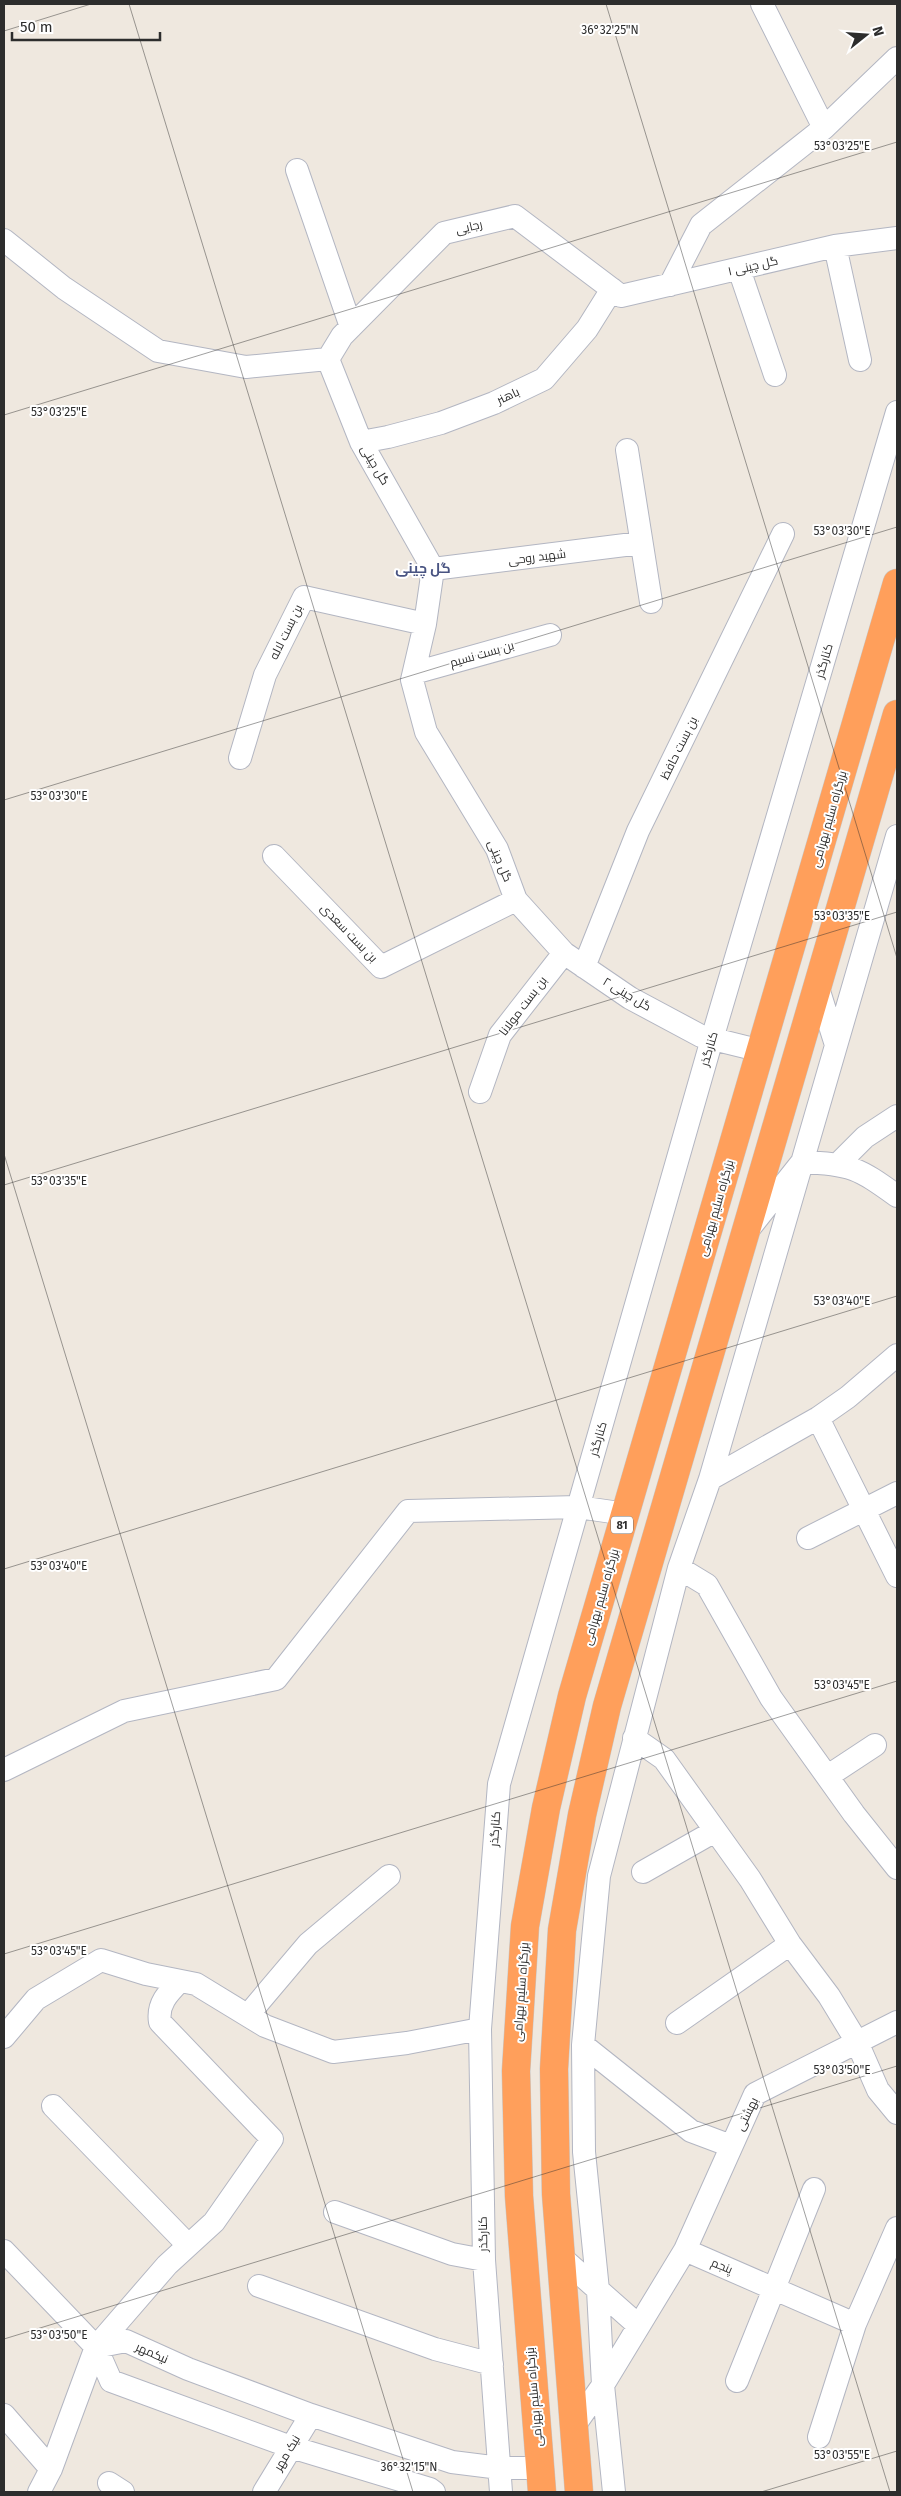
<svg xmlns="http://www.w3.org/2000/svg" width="901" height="2496" font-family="'Fira Sans',Cairo,sans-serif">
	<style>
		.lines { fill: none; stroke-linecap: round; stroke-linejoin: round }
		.minor-casing { stroke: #b3b6c2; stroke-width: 24 }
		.highway-casing { stroke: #c8c8c8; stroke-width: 29 }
		.minor { stroke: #fff; stroke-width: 22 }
		.highway { stroke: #ff9f5b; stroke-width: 28 }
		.ticks { fill: none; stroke: #2d2d2d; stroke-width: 1; stroke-opacity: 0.45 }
		.labels { text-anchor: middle; stroke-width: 4; stroke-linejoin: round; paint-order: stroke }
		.shield { fill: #fff; stroke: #6c6c6c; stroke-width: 1 }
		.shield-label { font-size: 11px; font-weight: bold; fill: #2d2d2d }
		.street-label { font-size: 12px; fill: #2d2d2d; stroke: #fff }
		.neighbourhood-label { font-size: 14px; font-weight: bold; fill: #495482; stroke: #fff }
		.ticks-label { font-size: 12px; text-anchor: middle; fill: #2d2d2d; stroke: #fff; stroke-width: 4; stroke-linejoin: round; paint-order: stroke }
	</style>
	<rect width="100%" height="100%" fill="#efe8df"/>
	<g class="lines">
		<defs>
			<path id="minor" d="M824 128 897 58
				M297 170 351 327
				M4 240 64 288 158 351 246 367 328 359
				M835 246 860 360
				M739 269 775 375
				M670 285 701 225 824 128 762 4
				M328 359 361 442 433 569 425 624 412 680 426 732 497 849 516 900 564 953 630 998 701 1036 762 1051
				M328 359 342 336 444 233 515 216 621 296 835 246 897 238
				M361 442 388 437 441 423 494 403 544 379 587 329 612 289
				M627 450 651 602
				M433 569 641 543
				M414 673 550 635
				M240 758 265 675 304 597 425 624
				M274 856 381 967 516 900
				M584 967 638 831 783 534
				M818 988 836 1045
				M480 1092 500 1035 564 953
				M838 1164 865 1137 897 1116
				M748 1230 802 1162C851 1164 858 1168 897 1196
				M818 1418 897 1576
				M710 1479 818 1418 848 1397 897 1355
				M808 1538 897 1493
				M679 1568 707 1585 771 1698 854 1814 897 1868
				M634 1738 664 1759 750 1879 790 1944 829 1996 857 2042 878 2090 897 2113
				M4 1770 124 1711 276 1679 408 1511 578 1507 626 1514
				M828 1776 875 1745
				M643 1872 715 1831
				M248 2015 308 1944 389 1876
				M677 2023 790 1944
				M4 2037 36 1999 101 1960 146 1974 196 1984 265 2026 333 2052 407 2043 480 2029
				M583 2045 691 2131 731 2146
				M53 2106 188 2245
				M335 2212 452 2254 484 2260
				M685 2250 755 2094 897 2022
				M4 2251 96 2347 111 2381 291 2447 430 2489 434 2492
				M561 2257 639 2326
				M259 2286 435 2349 492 2364
				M96 2347 126 2341 188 2369 311 2415 452 2462 500 2468H540
				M737 2381 814 2189
				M4 2415 51 2469
				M574 2426 603 2385 685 2250 855 2324 897 2228
				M819 2437 855 2324
				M109 2483 123 2492
				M39 2492 51 2469 96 2347 167 2265 214 2222 272 2139 160 2022C157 2004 168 1993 180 1981
				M264 2492 311 2415
				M501 2492 484 2260 480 2029 499 1784 712 1039 897 412
				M614 2492 603 2385 598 2290 584 2152 583 2045 599 1876 679 1568 710 1479 897 836"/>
			<path id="highway" d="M542 2492 519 2196 516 2071 525 1926 546 1808 572 1696 897 583
				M579 2492 556 2194 554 2069 562 1930 582 1815 607 1706 897 714"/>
		</defs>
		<use href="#minor" class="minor-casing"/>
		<use href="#highway" class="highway-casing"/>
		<use href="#minor" class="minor"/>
		<use href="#highway" class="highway"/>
	</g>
	<path class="ticks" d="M129 4 890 2492M606 4 897 958M4 31 91 4M4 415 897 142M4 800 897 527M4 1154 413 2492M4 1185 897 912M4 1569 897 1296M4 1954 897 1681M4 2339 897 2066M761 2492 897 2451"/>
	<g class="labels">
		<rect class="shield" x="611" y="1516.5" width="22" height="17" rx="4"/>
		<g class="shield-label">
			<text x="622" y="1529">81</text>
		</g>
		<g class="street-label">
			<text transform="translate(469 227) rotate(-13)" y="4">رجایی</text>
			<text transform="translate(753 266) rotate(-13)" y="4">گل چینی ۱</text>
			<text transform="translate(508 396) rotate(-25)" y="4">باهنر</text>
			<text transform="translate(375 465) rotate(59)" y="4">گل چینی</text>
			<text transform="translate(537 557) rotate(-7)" y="4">شهید روحی</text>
			<text transform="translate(286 632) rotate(-64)" y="4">بن بست لاله</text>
			<text transform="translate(482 654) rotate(-16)" y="4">بن بست نسیم</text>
			<text transform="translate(824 661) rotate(-74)" y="4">کنارگذر</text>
			<text transform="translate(679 748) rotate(-64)" y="4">بن بست حافظ</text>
			<text transform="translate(829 819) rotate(-74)" y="4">بزرگراه سلیم بهرامی</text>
			<text transform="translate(500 861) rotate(67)" y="4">گل چینی</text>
			<text transform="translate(349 933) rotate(46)" y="4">بن بست سعدی</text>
			<text transform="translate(627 994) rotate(31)" y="4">گل چینی ۲</text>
			<text transform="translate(523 1006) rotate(-53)" y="4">بن بست مولانا</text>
			<text transform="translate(709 1049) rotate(-74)" y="4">کنارگذر</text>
			<text transform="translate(716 1208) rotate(-74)" y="4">بزرگراه سلیم بهرامی</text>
			<text transform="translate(598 1439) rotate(-74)" y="4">کنارگذر</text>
			<text transform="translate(601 1597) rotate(-74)" y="4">بزرگراه سلیم بهرامی</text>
			<text transform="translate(495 1829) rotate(-86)" y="4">کنارگذر</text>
			<text transform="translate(521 1992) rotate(-86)" y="4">بزرگراه سلیم بهرامی</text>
			<text transform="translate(747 2114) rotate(-64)" y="4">بهشتی</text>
			<text transform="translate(483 2234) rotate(-91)" y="4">کنارگذر</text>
			<text transform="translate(722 2266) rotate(23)" y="4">پنجم</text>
			<text transform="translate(152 2353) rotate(24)" y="4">نیکمهر</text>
			<text transform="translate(534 2397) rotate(-95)" y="4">بزرگراه سلیم بهرامی</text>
			<text transform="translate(287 2453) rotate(-59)" y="4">نیک مهر</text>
		</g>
		<g class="neighbourhood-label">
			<text x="423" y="573">گل چینی</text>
		</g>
	</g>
	<g class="ticks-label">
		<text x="610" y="34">36°32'25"N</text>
		<text x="842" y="150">53°03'25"E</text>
		<text x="59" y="416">53°03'25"E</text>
		<text x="842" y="535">53°03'30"E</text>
		<text x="59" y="800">53°03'30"E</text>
		<text x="842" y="920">53°03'35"E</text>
		<text x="59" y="1185">53°03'35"E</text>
		<text x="842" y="1305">53°03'40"E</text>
		<text x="59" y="1570">53°03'40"E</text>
		<text x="842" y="1689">53°03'45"E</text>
		<text x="59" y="1955">53°03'45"E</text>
		<text x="842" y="2074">53°03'50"E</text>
		<text x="59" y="2339">53°03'50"E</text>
		<text x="842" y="2459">53°03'55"E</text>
		<text x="409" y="2471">36°32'15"N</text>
	</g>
	<rect width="901" height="2496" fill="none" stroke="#2d2d2d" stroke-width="10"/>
	<g transform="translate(866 35) rotate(73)" stroke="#ffffff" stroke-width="4" paint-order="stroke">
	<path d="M0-4L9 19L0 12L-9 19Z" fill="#2d2d2d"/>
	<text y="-8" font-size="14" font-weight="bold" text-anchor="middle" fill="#2d2d2d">N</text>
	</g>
	<path d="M12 32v8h148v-8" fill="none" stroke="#2d2d2d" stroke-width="2.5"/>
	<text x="20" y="32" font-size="15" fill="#2d2d2d" stroke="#ffffff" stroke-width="4" paint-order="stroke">50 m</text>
</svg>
